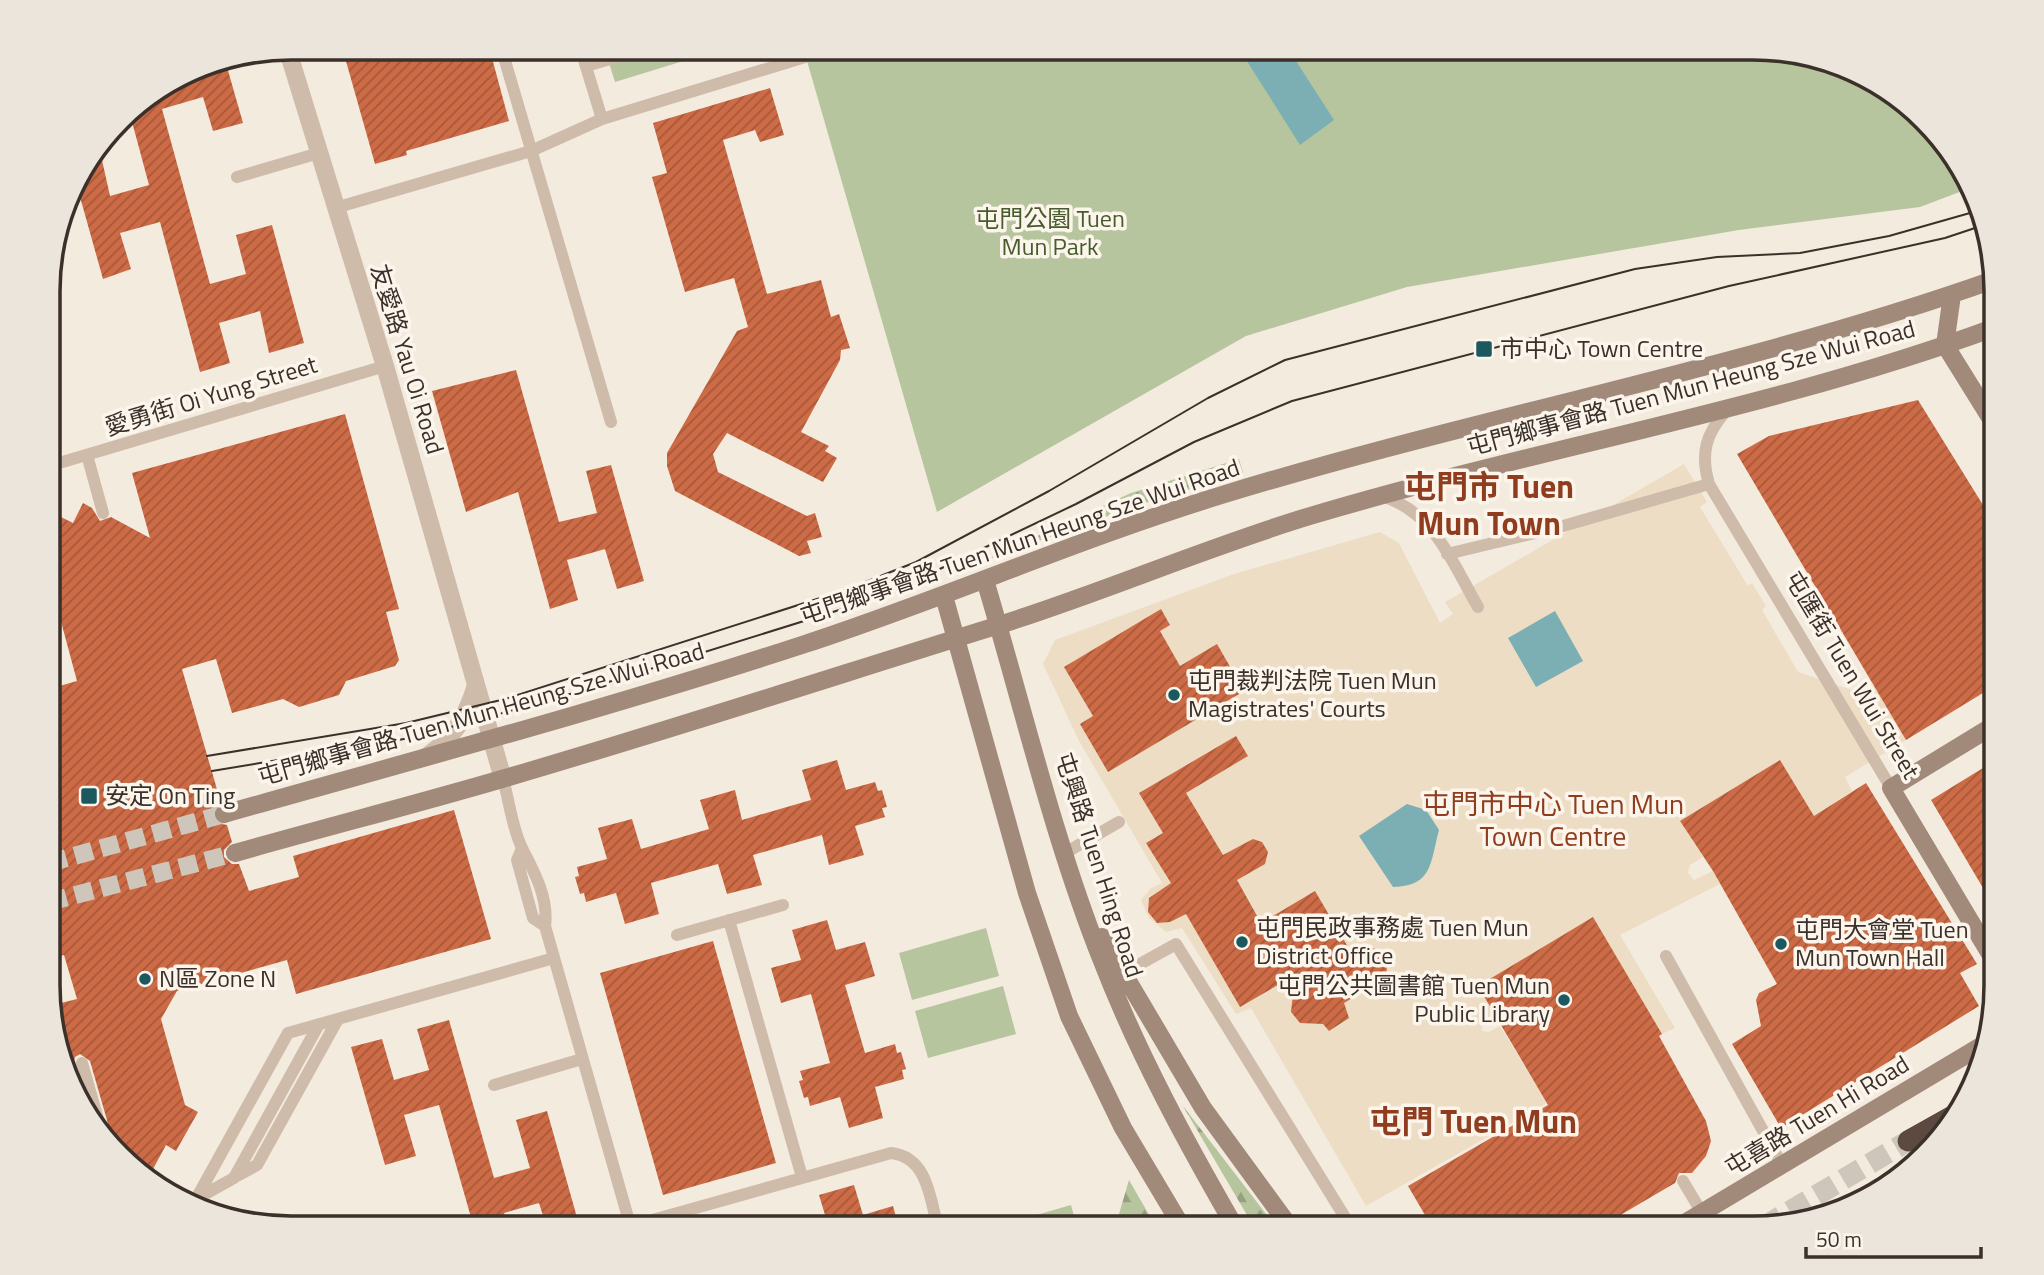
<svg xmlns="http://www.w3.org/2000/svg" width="2044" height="1275" font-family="'Titillium Web','Noto Sans TC',sans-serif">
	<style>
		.grass { fill: url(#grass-dots) }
		.forest { fill: url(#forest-firs) }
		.green { fill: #b6c59e }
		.plaza { fill: #edddc5 }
		.water { fill: #7cafb3 }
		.building { fill: url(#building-hatch) }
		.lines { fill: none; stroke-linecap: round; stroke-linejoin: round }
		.secondary-tunnel { stroke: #cfc6bb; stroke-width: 18; stroke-dasharray: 18 9; stroke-linecap: butt }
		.highway-tunnel { stroke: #cfc6bb; stroke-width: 21; stroke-dasharray: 21 10; stroke-linecap: butt }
		.lane { stroke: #cebbaa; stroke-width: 12 }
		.street { stroke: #cebbaa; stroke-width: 18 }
		.secondary { stroke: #a28a7b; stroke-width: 18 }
		.highway { stroke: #5c4a40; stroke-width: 21 }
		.tram { stroke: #3b302a; stroke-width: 2 }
		.poi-dot { fill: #1c585f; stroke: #fbf5ec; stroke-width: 2.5 }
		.labels { text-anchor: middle; stroke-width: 7; stroke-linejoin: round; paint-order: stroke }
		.park-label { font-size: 24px; fill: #485b2c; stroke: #fbf5ec }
		.poi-label { font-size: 24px; fill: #3b302a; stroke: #fbf5ec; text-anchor: start }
		.street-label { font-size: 24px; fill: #3b302a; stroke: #fbf5ec }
		.quarter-label { font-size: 28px; fill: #8f3d1e; stroke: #fbf5ec }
		.district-label { font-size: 32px; font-weight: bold; fill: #8f3d1e; stroke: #fbf5ec }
		.rim { fill: none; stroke: #3b302a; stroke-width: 3.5 }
	</style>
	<defs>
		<pattern id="grass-dots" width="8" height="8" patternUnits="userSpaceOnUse" patternTransform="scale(1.75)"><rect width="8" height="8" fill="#b6c59e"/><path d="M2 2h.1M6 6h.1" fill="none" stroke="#95a081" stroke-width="1.8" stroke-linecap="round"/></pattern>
		<pattern id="forest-firs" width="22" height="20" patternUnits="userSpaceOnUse" patternTransform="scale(1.75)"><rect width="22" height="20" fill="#b6c59e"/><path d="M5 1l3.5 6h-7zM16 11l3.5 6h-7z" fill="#95a081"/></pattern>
		<pattern id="building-hatch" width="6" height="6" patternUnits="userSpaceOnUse" patternTransform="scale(1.75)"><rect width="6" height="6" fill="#cc6b45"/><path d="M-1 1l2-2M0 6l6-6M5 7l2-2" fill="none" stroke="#a7583a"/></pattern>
	</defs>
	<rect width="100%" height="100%" fill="#f4ebdf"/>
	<path class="grass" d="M1239 459 1243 473 1135 506 981 562 1131 493Z"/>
	<path class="forest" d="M1183 1106 1276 1227H1254Z
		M1129 1180 1156 1227H1125L1119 1214Z"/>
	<path class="green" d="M604 47H729L615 82Z
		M803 47H1754L1831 60 1888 88 1964 169 1970 188 1920 207 1739 230 1407 287 1246 336 937 512Z
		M986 928 999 976 912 1000 899 953Z
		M1003 986 1016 1034 928 1058 915 1011Z
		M1071 1205 1077 1227 992 1228Z"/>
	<path class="plaza" d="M1684 464 1707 502 1700 507 1748 586 1752 583 1766 606 1762 610 1798 672 1861 693 1874 686 1906 740 1845 777 1852 791 1814 816 1780 760 1680 821 1703 857 1690 865 1688 873 1694 880 1713 871 1720 884 1620 935 1675 1028 1662 1034 1595 922 1479 986 1494 1015 1483 1023 1482 1031 1489 1032 1500 1026 1547 1103 1366 1206 1251 1008 1236 1014 1182 928 1166 932 1149 918 1141 900 1151 888 1162 883 1079 741 1043 664 1055 640 1234 574 1380 532 1399 543 1440 623 1453 614 1445 602Z"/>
	<path class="water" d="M1238 47H1287L1334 120 1300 145Z
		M1555 611 1583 661 1536 687 1508 638Z
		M1407 804 1426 810 1439 830C1430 863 1433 886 1393 887L1359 836Z"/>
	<path class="building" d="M342 47H489L509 121 406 151 407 155 375 164Z
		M225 60 243 123 213 131 203 97 162 109 210 284 246 274 236 235 272 225 304 343 269 353 260 311 219 323 230 363 200 372 160 222 120 233 131 269 103 279 75 179 86 165 102 160 110 196 149 185 131 118 120 121 130 108 198 66Z
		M770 88 784 135 760 142 755 130 723 140 767 294 821 280 831 317 839 314 850 348 841 350 840 360 801 432 829 446 825 451 837 458 823 482 727 433 713 454 718 472 807 516 815 513 822 537 807 541 811 553 799 556 675 491 667 466V453L737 331 748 327 734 278 685 292 652 177 667 173 653 123Z
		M516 370 559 522 597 513 586 471 611 465 644 581 617 589 605 549 567 560 578 600 550 609 518 492 466 512 432 391Z
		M1918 400 1996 526V685L1906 740 1737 454 1769 436Z
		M345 414 399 609 386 612 399 660 395 666 346 681 339 695 299 707 283 699 232 713 216 659 182 669 221 803 215 807 213 816 217 823 227 825 232 842 224 850V857L232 864H239L249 891 299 877 293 856 454 810 491 939 296 994 287 960 177 991 161 1019 185 1105 198 1112 176 1151 166 1145 153 1169 120 1151 115 1132 111 1134 90 1061 80 1054 75 1057 73 1065 88 1119 49 1016V1006L77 999 64 955 49 959V689L77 681 49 577V511L73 523 83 503 92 508 100 521 111 517 150 538 132 473Z
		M1161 609 1170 625 1160 631 1180 666 1217 644 1244 691 1108 772 1080 724 1093 716 1064 667Z
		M1236 736 1248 756 1186 793 1223 855 1253 839 1262 842 1268 852 1265 864 1237 880 1261 923 1315 891 1351 952 1367 948 1377 949 1385 959 1387 970 1381 981 1344 1003 1349 1018 1329 1031 1323 1024 1300 1023 1291 1012 1295 975 1240 1007 1186 914 1170 922 1157 923 1148 912 1149 898 1171 883 1146 843 1163 833 1139 793Z
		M837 760 846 790 875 782 878 791 882 790 887 807 882 808 885 817 855 826 864 855 829 865 822 835 753 855 762 885 727 894 718 864 651 883 659 914 625 924 616 893 586 902 584 893 580 894 575 877 579 876 577 867 607 859 598 828 632 819 641 849 709 829 700 800 735 790 742 820 811 800 802 770Z
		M1780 760 1814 816 1866 783 1977 964 1960 973 1979 1006 1781 1128 1732 1044 1761 1026 1756 1000 1759 993 1777 984 1713 871 1680 821Z
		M1996 760V910L1931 800Z
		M1593 917 1662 1034 1659 1036 1706 1121 1711 1141 1706 1156 1692 1173H1679L1675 1183 1600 1227H1403L1425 1215 1408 1186 1548 1105 1478 986Z
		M827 920 836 950 865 942 875 976 845 985 865 1053 895 1044 897 1053 901 1052 906 1069 902 1070 904 1079 875 1087 883 1118 849 1128 840 1097 810 1106 808 1097 804 1098 799 1081 803 1080 800 1071 830 1063 811 994 781 1003 771 968 801 960 792 930Z
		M713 941 776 1163 663 1195 600 973Z
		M449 1020 494 1178 530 1168 516 1120 547 1111 580 1228H547L539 1203 504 1213 509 1228H474L439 1105 404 1115 416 1156 385 1165 351 1047 382 1039 394 1080 429 1070 417 1029Z
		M854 1185 863 1215 893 1206 899 1228H829L819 1195Z"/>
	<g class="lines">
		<path class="secondary-tunnel" d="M49 863 224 814
			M49 902 235 853"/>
		<path class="highway-tunnel" d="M1763 1227 1908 1141"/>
		<path class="lane" d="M501 47 611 422
			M580 47 602 119
			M586 66 652 47
			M237 177 319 153
			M335 208 531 151 602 119 828 50
			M1727 410C1706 433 1700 453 1709 484L1891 788
			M87 455 103 513
			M49 466 385 366
			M1382 496C1434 512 1452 562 1478 607
			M1447 554 1556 528 1709 484
			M503 779C509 800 512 828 522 848 534 871 549 899 545 926L631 1228
			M522 848 517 860 533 918 545 926
			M1065 853 1119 822
			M729 920 802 1177
			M677 935 783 905
			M1666 956 1782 1165
			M1122 974 1176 944 1351 1227
			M82 1063 102 1133
			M494 1085 582 1059
			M235 1177 257 1165 338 1019
			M1683 1181 1702 1213
			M198 1198 234 1178 319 1024
			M196 1199 288 1033 554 958
			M631 1226 891 1153C928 1157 930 1199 938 1228"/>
		<path class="street" d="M287 48 385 366 503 779
			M426 757C454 737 466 718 476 685"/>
		<path class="secondary" d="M1952 295 1945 345 1996 427
			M985 580C1023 707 1053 838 1102 961 1138 1054 1186 1142 1235 1227
			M944 596 1027 893 1069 1016 1123 1128 1182 1227
			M1996 724 1891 788 1996 964
			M224 814C418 759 613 707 805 644 946 598 1083 537 1225 494 1480 416 1745 368 1996 279
			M235 853C323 828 413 805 502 779 667 731 832 677 996 626 1102 593 1204 548 1310 516 1537 448 1774 409 1996 327
			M1102 937 1203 1108 1290 1227
			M1678 1227 1981 1046"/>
		<path class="highway" d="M1908 1141 1958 1113"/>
		<path class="tram" d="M207 756 406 723 505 699 845 590 916 562 1049 491 1208 398 1285 360 1635 269 1717 257 1800 253 1889 236 1977 211
			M212 771 410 738 554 699 852 606 923 577 1076 504 1194 442 1292 401 1729 286 1945 238 1981 226"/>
	</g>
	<g class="poi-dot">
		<rect x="1475" y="340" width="18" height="18" rx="3.5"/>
		<circle cx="1174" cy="695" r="7"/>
		<rect x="80" y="787" width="18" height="18" rx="3.5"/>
		<circle cx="1242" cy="942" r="7"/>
		<circle cx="1781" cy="944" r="7"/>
		<circle cx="145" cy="979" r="7"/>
		<circle cx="1564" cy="1000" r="7"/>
	</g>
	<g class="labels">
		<g class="park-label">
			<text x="1050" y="227">屯門公園 Tuen<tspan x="1050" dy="28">Mun Park</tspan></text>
		</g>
		<g class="poi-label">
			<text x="1500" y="357">市中心 Town Centre</text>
			<text x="1188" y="689">屯門裁判法院 Tuen Mun<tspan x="1188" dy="28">Magistrates' Courts</tspan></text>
			<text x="105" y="804">安定 On Ting</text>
			<text x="1256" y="936">屯門民政事務處 Tuen Mun<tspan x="1256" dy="28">District Office</tspan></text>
			<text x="1795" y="938">屯門大會堂 Tuen<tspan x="1795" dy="28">Mun Town Hall</tspan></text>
			<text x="159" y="987">N區 Zone N</text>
			<text x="1550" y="994" text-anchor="end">屯門公共圖書館 Tuen Mun<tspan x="1550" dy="28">Public Library</tspan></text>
		</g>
		<g class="street-label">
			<text transform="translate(407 359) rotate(73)" y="8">友愛路 Yau Oi Road</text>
			<text transform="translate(1691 388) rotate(-15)" y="8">屯門鄉事會路 Tuen Mun Heung Sze Wui Road</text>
			<text transform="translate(211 396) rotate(-17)" y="8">愛勇街 Oi Yung Street</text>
			<text transform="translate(1020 542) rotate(-19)" y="8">屯門鄉事會路 Tuen Mun Heung Sze Wui Road</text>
			<text transform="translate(1852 675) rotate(59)" y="8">屯匯街 Tuen Wui Street</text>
			<text transform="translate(481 714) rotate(-16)" y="8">屯門鄉事會路 Tuen Mun Heung Sze Wui Road</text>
			<text transform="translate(1099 865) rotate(72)" y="8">屯興路 Tuen Hing Road</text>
			<text transform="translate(1817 1116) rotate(-31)" y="8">屯喜路 Tuen Hi Road</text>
		</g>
		<g class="quarter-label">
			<text x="1553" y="814">屯門市中心 Tuen Mun<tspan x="1553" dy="32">Town Centre</tspan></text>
		</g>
		<g class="district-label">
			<text x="1489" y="498">屯門市 Tuen<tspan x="1489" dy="37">Mun Town</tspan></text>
			<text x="1473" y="1133">屯門 Tuen Mun</text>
		</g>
	</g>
	<path d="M0 0H2044V1275H0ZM291 60H1753A231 231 0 0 1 1984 291V985A231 231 0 0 1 1753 1216H291A231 231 0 0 1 60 985V291A231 231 0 0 1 291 60Z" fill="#ece5dc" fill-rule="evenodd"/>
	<path class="rim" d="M291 60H1753A231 231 0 0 1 1984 291V985A231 231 0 0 1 1753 1216H291A231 231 0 0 1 60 985V291A231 231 0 0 1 291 60Z"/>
	<path d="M1806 1247v10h175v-10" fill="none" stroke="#3b302a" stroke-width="3.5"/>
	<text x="1816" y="1247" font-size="21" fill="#3b302a" stroke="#fbf5ec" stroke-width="5" paint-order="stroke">50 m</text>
</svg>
